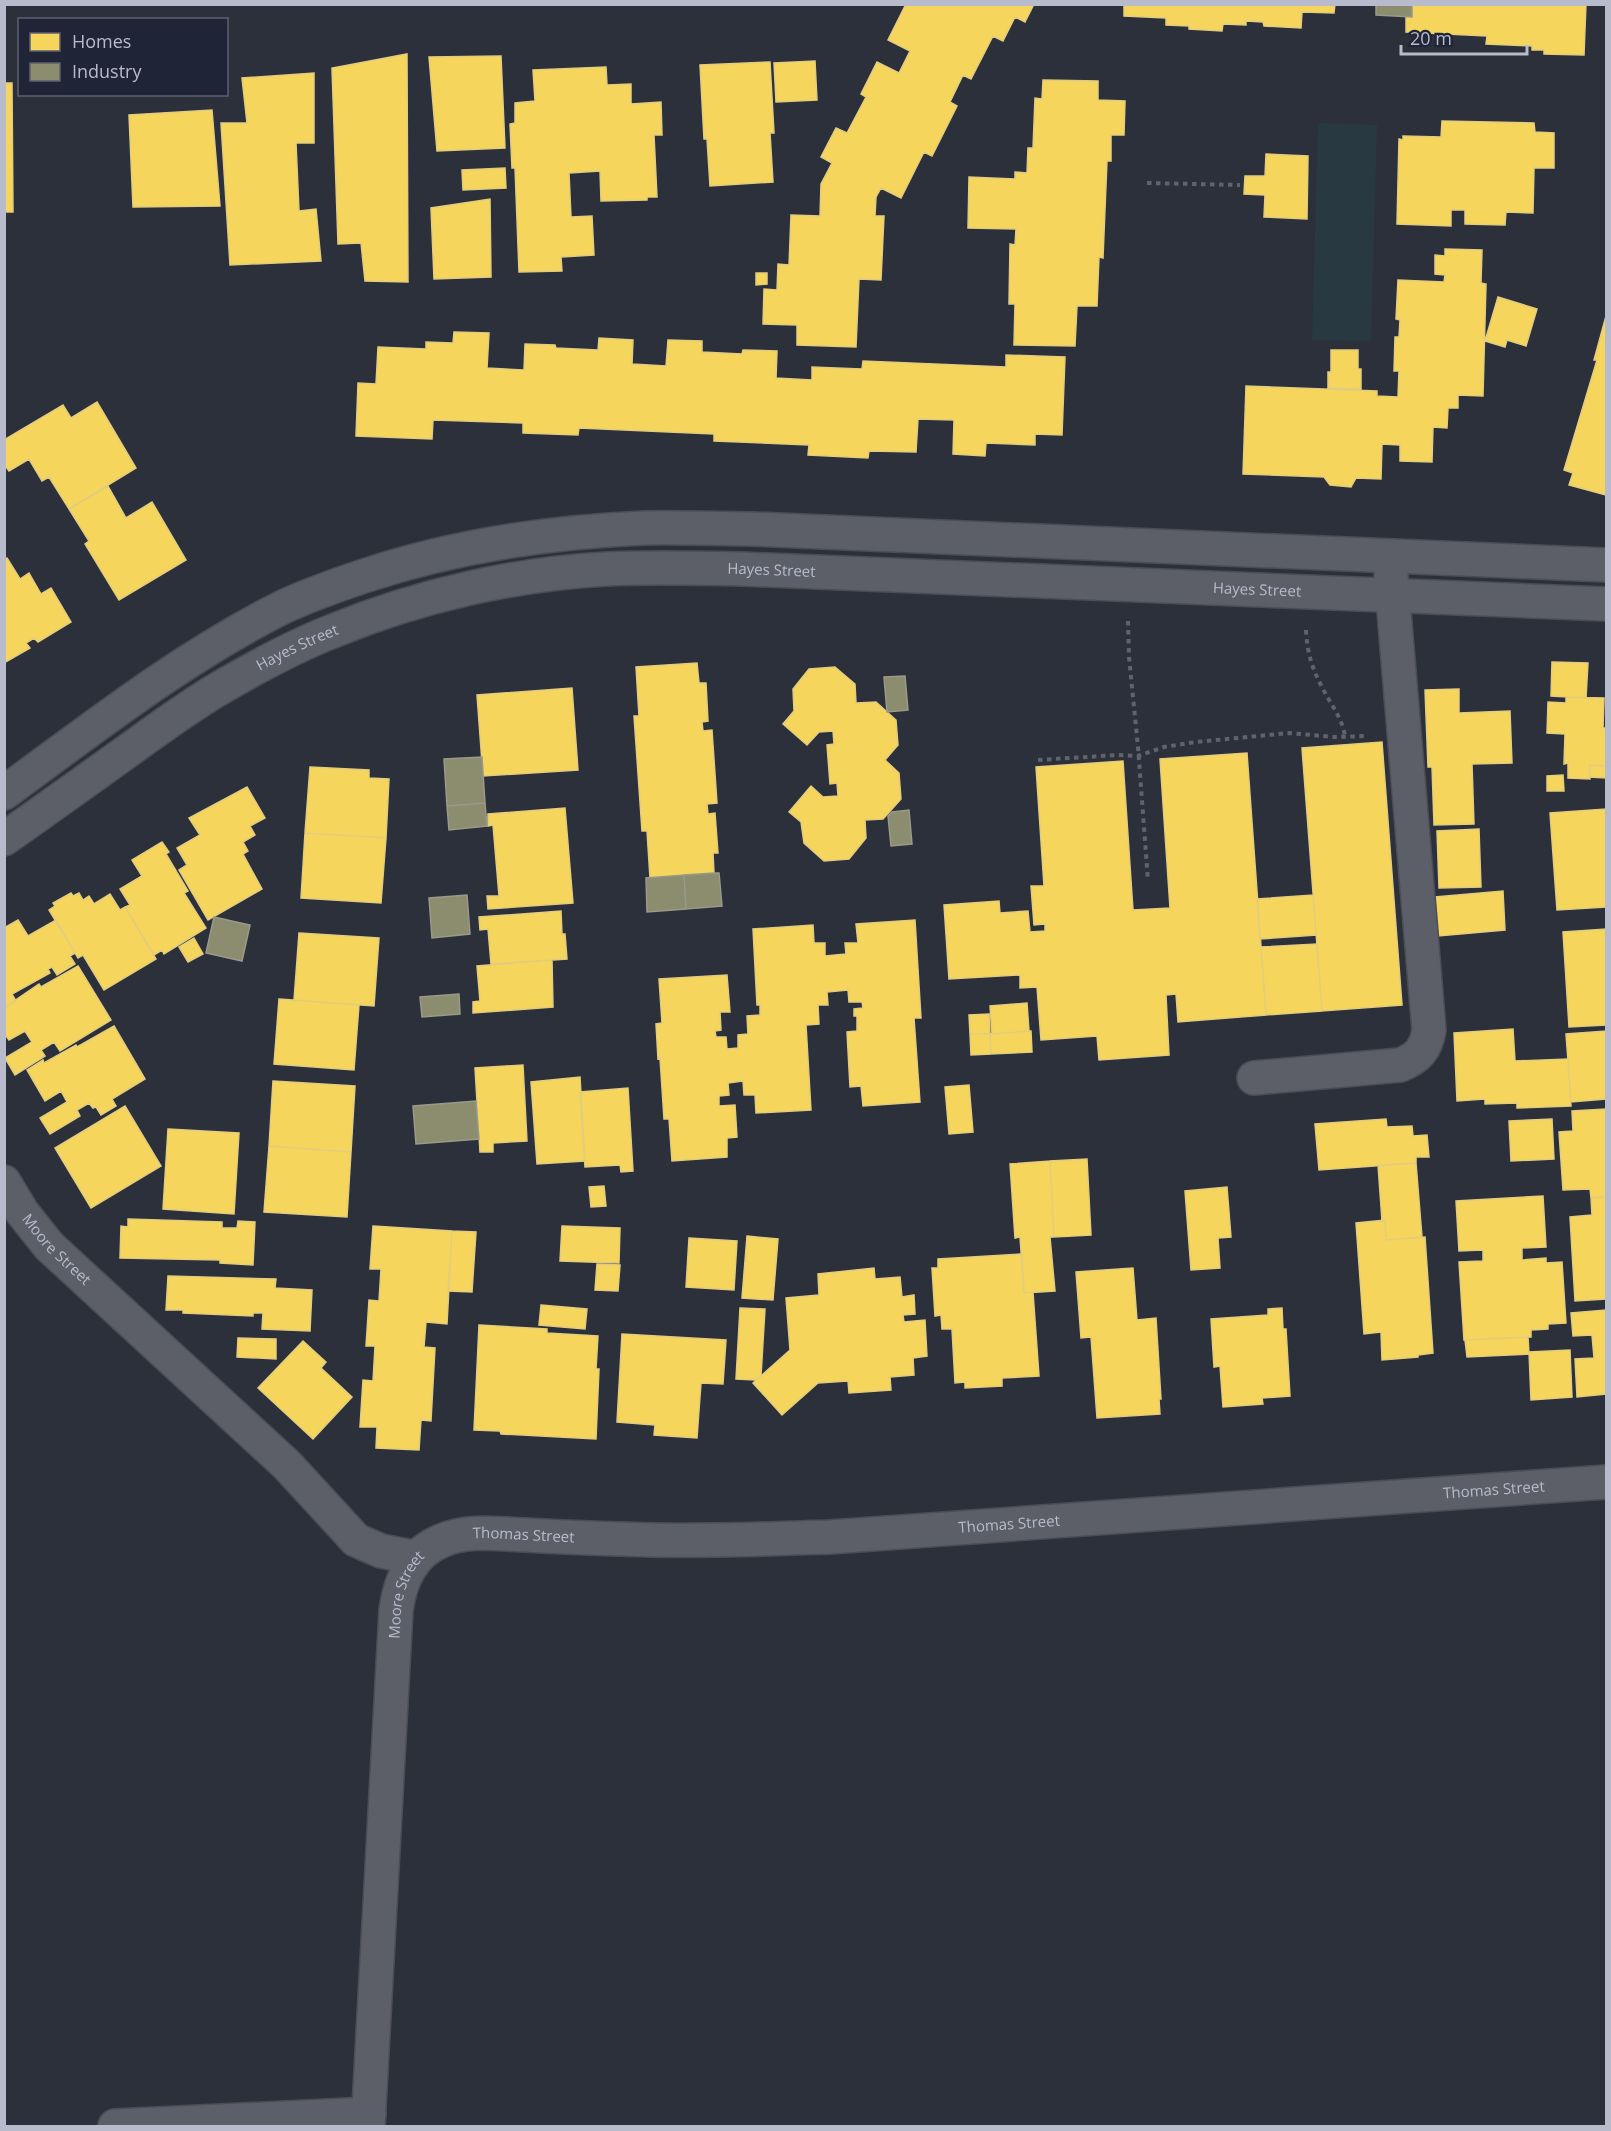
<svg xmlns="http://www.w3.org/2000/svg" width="1611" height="2131" font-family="'Open Sans',sans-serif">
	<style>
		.green { fill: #293941 }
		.homes { fill: #f6d55c; stroke: #e3cd7d; stroke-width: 1.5 }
		.industry { fill: #8c8c6e; stroke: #999a8a; stroke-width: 1.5 }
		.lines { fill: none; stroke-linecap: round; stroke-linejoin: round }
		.minor-casing { stroke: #4a4d55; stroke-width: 36 }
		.path { stroke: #5f636c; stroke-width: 4; stroke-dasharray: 4.5 4.5; stroke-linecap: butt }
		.minor { stroke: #5c5f68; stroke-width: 33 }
		.labels { text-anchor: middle; stroke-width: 6; stroke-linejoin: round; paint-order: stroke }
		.street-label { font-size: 15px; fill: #b7bbcb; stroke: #1f2436 }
	</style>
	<rect width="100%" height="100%" fill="#2c303b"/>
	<path class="green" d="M1318 123 1377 125 1371 341 1312 340Z"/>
	<path class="homes" d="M906 4H1034L1025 22 1015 17 1003 41 993 36 971 79 963 75 950 102 957 106 932 156 924 152 901 198 881 188 876 197 875 216H884L881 280 859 279 856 347 797 345V325L763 324 764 289 777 290 778 264 789 265 791 215 820 216 821 184 832 163 821 157 836 128 847 133 866 97 861 94 877 62 899 73 910 51 888 40Z
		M1124 4H1335L1334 13 1302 12 1301 28 1264 26 1263 22 1246 21V25L1223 24 1222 31 1189 29V26L1166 25V18L1124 16Z
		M1412 4H1586L1584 55 1544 54V50H1532V46L1486 44 1487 36 1406 32V16L1412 17Z
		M407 54 408 282 365 281 361 243 338 244 332 68Z
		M501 56 505 148 437 151 429 57Z
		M815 61 817 100 776 102 774 63Z
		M770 62 774 133H770L773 182 710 186 707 139H704L700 65Z
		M606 67 607 85 631 84V104L661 102 662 135H654L657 197H647V200L601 201 600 171 569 173 571 217 592 216 594 255 561 257 562 271 519 272 515 168H512L510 124 515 123V103L535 101 533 70Z
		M314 73V143H296L299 211 316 209 321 261 230 265 221 123H247L242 78Z
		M1043 80 1098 81V100L1125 101 1124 135H1111V161H1107L1103 258 1099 257 1097 306H1077L1075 346 1014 345 1015 304H1009L1010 244 1015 245 1016 229 968 228 969 177 1015 179V172L1027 173 1028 148H1033L1035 98 1042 99Z
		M4 83H12L13 212H4Z
		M212 110 220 206 133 207 129 115Z
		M1442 121 1534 123 1535 132 1554 133V168H1534L1533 213 1506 212 1505 225 1465 224V210H1451V226L1397 224 1399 139 1403 140V136L1441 137Z
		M1266 154 1308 156 1307 219 1264 217 1265 195 1244 194 1245 176H1265Z
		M505 168 506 188 463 190 462 170Z
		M490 199 491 277 434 279 431 208Z
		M1445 249 1482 250 1481 283 1486 284 1483 396 1458 395V408H1448L1447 428 1433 427 1432 462 1400 461V445L1382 444 1381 479 1356 478 1351 487 1330 485 1324 477 1243 474 1246 386 1377 391V396L1398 397 1399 371H1394L1395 337H1399L1400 320 1396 319 1398 280 1444 282 1445 275 1435 274V255L1445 256Z
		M756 273H767V284L756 285Z
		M1498 297 1537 309 1526 346 1507 340 1505 347 1485 341Z
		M1606 316V495L1569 485 1573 473 1564 470 1597 360H1594Z
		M454 332 489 333 487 368 524 370 525 344 555 345 556 348 598 350 599 338 633 340 632 364 666 366 668 340 702 341V352L742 354 743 350 777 351 776 378 812 380V367L862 369 863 361 1006 367V355L1065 357 1062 435 1035 434V445L986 443 985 456 953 454 954 420 918 419 916 452 869 451 868 458 808 455 809 445 714 441V434L579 428 578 435 523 433V423L433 420 432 439 356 436 358 383 376 384 378 347 426 349V342L453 343Z
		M1331 350H1358V369H1361V389L1328 388V372H1331Z
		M97 402 136 468 69 509 49 477 42 481 29 459 9 471 4 464V440L63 405 71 418Z
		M108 486 126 518 152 502 186 560 119 600 85 544 89 541 69 509Z
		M7 558 20 579 29 573 41 594 51 588 71 622 38 642 34 638 26 643 30 648 4 663V560Z
		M1552 662 1588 663 1586 698 1551 696Z
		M697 663 699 683H706L708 721 702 722 703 731 712 730 717 803 707 804 708 814 715 813 718 853H713L714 873 650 878 647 831H642L634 716H639L636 667Z
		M835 667 855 684 856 703 876 702 896 720 898 745 885 760 899 773 901 799 883 819 865 820 866 838 849 859 824 861 804 843 801 822 789 812 811 786 823 797 838 796 837 783 830 784 827 745 834 744 833 731 819 732 807 745 783 724 794 711 793 689 809 669Z
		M572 688 578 770 483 776 477 695Z
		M1459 689V713L1510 711 1512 763 1472 764 1474 824 1434 825 1432 767H1428L1425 690Z
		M1566 697 1604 698 1603 728H1606V766L1590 765V779L1568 778V763L1564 764 1565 734 1547 733 1548 702 1566 703Z
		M1382 742 1402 1005 1322 1011 1302 748Z
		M1247 753 1266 1015 1178 1022 1176 994 1166 995 1169 1055 1099 1060 1097 1036 1041 1040 1037 987 1020 988V975L949 979 944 905 999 901 1000 913 1028 911 1030 932 1045 931V924L1034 925 1031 886H1044L1036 767 1123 761 1133 910 1170 908 1160 759Z
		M1590 765 1606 766V778L1589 777Z
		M310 767 369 770V778L389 779 386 838 305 833Z
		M1563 775 1564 791H1547V776Z
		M247 787 265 818 250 826 255 835 243 842 248 851 243 854 262 889 208 920 179 870 187 865 177 848 200 835 189 818Z
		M565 808 573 903 488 909 487 896H499L493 825 488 826V814Z
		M1606 809V907L1557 910 1550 813Z
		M1479 829 1481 887 1439 888 1437 831Z
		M305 833 386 838 381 903 301 898Z
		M162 842 169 852 166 854 188 891 184 893 206 928 164 954 162 950 154 955 125 907 130 905 120 889 142 876 132 860Z
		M1503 891 1505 930 1438 936 1435 897Z
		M71 893 73 896 79 893 83 900 89 896 94 904 110 894 120 910 125 907 156 959 104 990 83 955 78 958 49 910 55 906 53 903Z
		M1313 895 1316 935 1260 939 1257 899Z
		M561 911 562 934H565L567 959 491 964 488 929 480 930 479 917Z
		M18 920 28 936 56 920 75 953 70 956 75 964 57 975 52 967 48 969 50 973 12 994 16 1001 4 1008V928Z
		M915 920 921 1018H914L920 1102 863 1106 861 1086 850 1087 847 1032 857 1031V1016H854V1009L863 1008 862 1002H849L848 990 827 992 828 1005H818L819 1024 806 1025 811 1110 756 1113 755 1095H744L743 1081 728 1083 729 1095 719 1096V1106L735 1105 737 1137 727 1138V1157L672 1161 669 1119H664L660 1058 658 1059 656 1024 662 1023 659 979 727 975 730 1012H720L721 1030 715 1031 716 1037H726L727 1049 738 1048V1035L748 1034 747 1016 760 1015V1005H757L753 929 813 925 814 943H825V956L846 954 845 943H858L856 924Z
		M1606 929V1025L1569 1027 1563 932Z
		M299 933 379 938 374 1006 294 1000Z
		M194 938 203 954 188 962 179 947Z
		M1317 944 1322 1011 1266 1015 1261 947Z
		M552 960 553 1007 473 1013V1002L480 1001 477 966Z
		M78 966 111 1020 60 1051 54 1042 41 1050 45 1056 15 1075 5 1058 32 1042 25 1031 9 1040 4 1033V1008L39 984 41 987Z
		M279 999 359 1005 354 1070 274 1064Z
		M1027 1003 1029 1031 992 1034 990 1006Z
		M989 1014 990 1034H970L969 1015Z
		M114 1026 145 1079 112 1099 116 1106 101 1115 96 1107 93 1108 89 1103 77 1110 80 1116 50 1134 40 1118 67 1102 61 1091 45 1101 27 1070 43 1060 44 1063 76 1045 77 1047Z
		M1513 1029 1515 1061 1568 1059 1571 1106 1517 1108V1103L1485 1104V1099L1457 1101 1454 1033Z
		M1031 1031 1032 1052 991 1054 990 1034Z
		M1606 1031V1099L1571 1102 1566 1034Z
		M970 1034H990L991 1054 971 1055Z
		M523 1065 527 1141 493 1143V1152H480L475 1068Z
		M580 1077 585 1161 537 1164 531 1082Z
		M273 1081 355 1086 351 1152 269 1146Z
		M969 1085 973 1132 949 1134 945 1087Z
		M628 1088 633 1171 621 1172 620 1165 585 1167 580 1092Z
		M125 1106 161 1166 91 1208 55 1148Z
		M1606 1109V1197L1591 1198 1590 1189 1563 1190 1559 1132 1573 1131 1572 1111Z
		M1386 1119 1387 1127 1412 1126 1413 1136 1427 1135 1429 1157H1416V1163L1319 1170 1315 1124Z
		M1552 1119 1554 1159 1511 1161 1509 1121Z
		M168 1129 239 1133 234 1214 163 1209Z
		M269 1146 351 1152 347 1217 264 1212Z
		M1087 1159 1091 1235 1054 1237 1050 1161Z
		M1050 1161 1054 1237H1050L1055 1291 1024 1293 1020 1237 1015 1238 1010 1164Z
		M1416 1163 1422 1237 1386 1240 1385 1220 1382 1221 1378 1165Z
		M604 1186 606 1206 591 1207 589 1187Z
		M1227 1187 1231 1237 1218 1238 1220 1268 1191 1270 1185 1191Z
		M1543 1196 1546 1247 1522 1248V1260L1546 1258V1263L1562 1262 1566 1323 1548 1324V1329L1531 1330V1337L1464 1340 1459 1262 1483 1261V1250L1459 1251 1456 1201Z
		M1606 1197V1299L1575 1301 1570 1217 1592 1215 1591 1198Z
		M128 1219 222 1222V1228H237L238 1221 255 1222 253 1265 220 1263V1260L120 1258 121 1226 128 1227Z
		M1385 1220 1386 1240 1425 1237 1433 1353 1418 1355V1357L1382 1360 1381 1332 1364 1334 1356 1223Z
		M373 1226 452 1231 447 1324 426 1322 424 1347 435 1348 431 1421 421 1420 419 1450 376 1448 377 1427H360L363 1380 373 1381 375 1346H366L369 1300 379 1301 381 1269H370Z
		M562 1226 620 1228 619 1263 560 1261Z
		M452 1231 476 1232 472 1292 448 1291Z
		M747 1236 778 1239 773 1300 742 1298Z
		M689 1238 737 1241 734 1290 686 1287Z
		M1022 1254 1024 1293 1033 1292 1039 1376 1002 1378V1386L965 1388V1382L955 1383 952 1329H942L941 1315 935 1316 932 1268H938V1259Z
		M597 1264 620 1265 618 1291 595 1290Z
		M874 1268 875 1279 900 1277 902 1297 914 1295 915 1314 903 1315 904 1322 925 1320 927 1356 913 1358 914 1375 890 1377 891 1390 849 1393 848 1381 818 1383 782 1415 753 1383 790 1350 786 1298 819 1295 818 1274Z
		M1133 1268 1137 1320 1156 1318 1161 1399H1159L1160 1414 1097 1418 1091 1337 1081 1338 1076 1272Z
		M168 1276 276 1279 275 1288 312 1290 310 1331 262 1329 263 1313H253V1316L183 1313V1310H166Z
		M541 1305 587 1309 585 1329 539 1325Z
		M740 1308 765 1309 761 1376 756 1380 736 1379Z
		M1282 1308 1283 1329H1286L1290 1396 1262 1398 1263 1404 1223 1407 1220 1366 1214 1367 1211 1319 1268 1315V1309Z
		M1606 1310V1394L1577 1397 1575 1359 1594 1358 1592 1335 1573 1336 1571 1313Z
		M479 1325 547 1329V1333L598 1336 596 1369H599L596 1439 501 1434 500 1431 474 1430Z
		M622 1334 726 1340 723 1384 701 1383 697 1438 654 1435 655 1425 617 1422Z
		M1528 1337 1529 1354 1467 1357 1465 1340Z
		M238 1338 276 1339V1359L237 1357Z
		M303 1341 326 1362 321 1368 352 1397 313 1439 258 1388Z
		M1570 1350 1572 1397 1531 1400 1529 1352Z"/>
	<path class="industry" d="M1376 4H1412V17L1376 15Z
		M905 676 908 710 887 712 884 677Z
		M482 757 485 803 447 806 444 759Z
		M485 803 487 826 449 830 447 806Z
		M909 810 912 844 891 846 888 816 892 812Z
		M714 873H719L722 906 686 909 684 875Z
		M684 875 686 909 647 912 646 878Z
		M467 895 470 934 432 938 429 898Z
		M214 917 250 925 242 961 206 953Z
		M459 994 460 1014 422 1017 420 997Z
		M476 1101 479 1139 416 1144 413 1106Z"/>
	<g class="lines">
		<defs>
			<g id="minor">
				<path d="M4 793C94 727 183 657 283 607 309 595 337 585 364 576 454 546 548 532 644 528 680 527 717 529 753 529L1606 565"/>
				<path id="s1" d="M4 839C44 811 83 783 122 755 154 732 186 708 220 688 256 667 294 646 333 631 418 596 514 574 606 569 651 567 697 568 742 569L1606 604"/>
				<path d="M1254 1078 1400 1065C1418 1058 1426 1049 1429 1030L1391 576"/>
				<path id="s2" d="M4 1182 22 1212 49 1246 287 1465 356 1540 381 1551 417 1558"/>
				<path d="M115 2126 369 2114"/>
				<path id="s3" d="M368 2126 396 1610C400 1581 412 1553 441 1541 467 1529 498 1534 526 1535 558 1537 590 1538 621 1539 691 1542 761 1539 830 1537L1606 1482"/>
			</g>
		</defs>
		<use href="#minor" class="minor-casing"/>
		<path class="path" d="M1147 183 1240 185
			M1128 621 1129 657 1138 747 1148 881
			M1306 630C1307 652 1312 669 1323 689 1331 705 1343 719 1345 737
			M1038 760 1118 755 1138 756 1164 747 1196 742 1289 733 1334 737 1368 736"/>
		<use href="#minor" class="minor"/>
	</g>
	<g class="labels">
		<g class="street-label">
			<text dy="5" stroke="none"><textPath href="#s1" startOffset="837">Hayes Street</textPath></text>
			<text dy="5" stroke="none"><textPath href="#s1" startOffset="1323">Hayes Street</textPath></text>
			<text dy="5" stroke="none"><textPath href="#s1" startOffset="351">Hayes Street</textPath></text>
			<text dy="5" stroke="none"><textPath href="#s2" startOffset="86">Moore Street</textPath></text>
			<text dy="5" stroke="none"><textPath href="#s3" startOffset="1659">Thomas Street</textPath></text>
			<text dy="5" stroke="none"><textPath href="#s3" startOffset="1173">Thomas Street</textPath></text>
			<text dy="5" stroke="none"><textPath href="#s3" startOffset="687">Thomas Street</textPath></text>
			<text dy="5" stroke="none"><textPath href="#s3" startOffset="534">Moore Street</textPath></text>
		</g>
	</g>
	<rect width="1611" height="2131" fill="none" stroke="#b7bbcb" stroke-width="12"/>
	<rect x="18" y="18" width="210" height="78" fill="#1f2436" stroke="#5c6072" stroke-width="1.5"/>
	<rect x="30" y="33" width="30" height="18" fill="#f6d55c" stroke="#5c6072" stroke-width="1.5"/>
	<text x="72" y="48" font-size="18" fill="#b7bbcb">Homes</text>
	<rect x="30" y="63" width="30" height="18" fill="#8c8c6e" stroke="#5c6072" stroke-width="1.5"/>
	<text x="72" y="78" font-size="18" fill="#b7bbcb">Industry</text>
	<path d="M1401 45v9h126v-9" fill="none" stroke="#b7bbcb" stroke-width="3"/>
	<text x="1410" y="45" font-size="18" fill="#b7bbcb" stroke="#1f2436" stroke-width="4.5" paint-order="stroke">20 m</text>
</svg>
